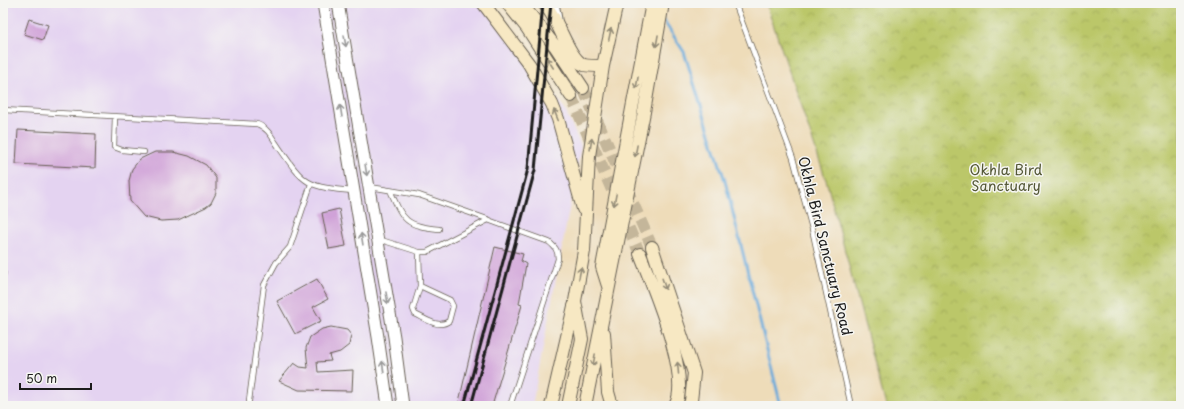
<svg xmlns="http://www.w3.org/2000/svg" width="1184" height="409" font-family="'Playpen Sans',sans-serif">
	<style>
		.built { fill: #e4d3f1 }
		.park { fill: url(#park-crowns); stroke: #6c7242 }
		.lines { fill: none; stroke-linecap: round; stroke-linejoin: round }
		.stream { stroke: #65a8d9; stroke-width: 3 }
		.building { fill: #d0a2d8 }
		.secondary-tunnel { stroke: #c4b69a; stroke-width: 12; stroke-dasharray: 12 6; stroke-linecap: butt }
		.service-casing { stroke: #665f53; stroke-width: 6 }
		.minor-casing { stroke: #665f53; stroke-width: 11 }
		.tertiary-casing { stroke: #665f53; stroke-width: 13 }
		.secondary-casing { stroke: #665f53; stroke-width: 14 }
		.service { stroke: #fff; stroke-width: 4.5 }
		.minor { stroke: #fff; stroke-width: 9 }
		.tertiary { stroke: #fff; stroke-width: 11 }
		.secondary { stroke: #f7e8c3; stroke-width: 12 }
		.rail { stroke: #1c1c1c; stroke-width: 3 }
		.oneway { stroke: #948c78 }
		.oneway2 { stroke: #999 }
		.labels { text-anchor: middle; stroke-width: 3; stroke-linejoin: round; paint-order: stroke }
		.park-label { font-size: 14px; fill: #545837; stroke: #f6f6f2 }
		.street-label { font-size: 14px; fill: #1c1c1c; stroke: #f6f6f2 }
	</style>
	<defs>
		<pattern id="park-crowns" width="20" height="18" patternUnits="userSpaceOnUse"><rect width="20" height="18" fill="#bbc769"/><path d="M2 6a3 3 0 1 1 6 0M12 15a3 3 0 1 1 6 0" fill="none" stroke="#a0aa5a"/></pattern>
	</defs>
	<rect width="100%" height="100%" fill="#f6f6f2"/>
	<filter id="ink" filterUnits="userSpaceOnUse"><feTurbulence type="fractalNoise" baseFrequency=".025" numOctaves="2"/><feDisplacementMap in="SourceGraphic" scale="8" xChannelSelector="R" yChannelSelector="G"/><feConvolveMatrix kernelMatrix="1 2 1 2 8 2 1 2 1" color-interpolation-filters="sRGB"/></filter>
	<filter id="wash" filterUnits="userSpaceOnUse"><feTurbulence type="fractalNoise" baseFrequency=".012" numOctaves="4" result="noise"/><feDisplacementMap in="SourceGraphic" scale="16" xChannelSelector="R" yChannelSelector="G"/><feGaussianBlur stdDeviation="0.9" result="paint"/><feColorMatrix in="noise" values="0 0 0 0 0 0 0 0 0 0 0 0 0 0 0 0 0 1.4 0 .05"/><feComposite in="paint" operator="in"/></filter>
	<g filter="url(#wash)">
		<rect width="100%" height="100%" fill="#eedcb9"/>
		<path class="built" d="M3 3H483L564 108 581 146 532 406H3Z"/>
		<path class="park" d="M766 3H1181V406H886L827 183Z"/>
		<g class="lines">
			<path class="stream" d="M664 21 684 52 725 181 781 406"/>
		</g>
		<g id="blocks">
			<path class="building" d="M29 19 48 25 43 40 24 34Z
				M18 130 96 134 95 168 16 164Z
				M155 152H173L189 156 206 165 216 178V193L211 203 206 207 178 220 161 221 144 217 130 201 129 181 132 169 140 159Z
				M339 209 346 246 329 249 322 213Z
				M495 247 523 254 521 261 526 264 519 304 522 305 492 406H458Z
				M3 272H6L4 291H3Z
				M317 279 328 299 313 307 321 321 295 334 277 301Z
				M331 327 347 330 351 335 349 345 340 352 329 355 331 361 317 362 318 372 353 370 352 391 299 390 279 381 294 363 300 367 308 368 306 348 310 337 322 329Z"/>
		</g>
	</g>
	<g filter="url(#ink)">
		<use href="#blocks" fill-opacity="0" stroke="#665f53" stroke-width="1"/>
		<g class="lines">
			<path class="secondary-tunnel" d="M583 88 652 247
				M571 96 640 254"/>
			<defs>
				<path id="service" d="M735 3 793 158 812 229 851 406
					M3 110 257 124C266 127 271 135 276 143 304 184 304 187 354 191
					M115 116 114 147 122 150 144 152
					M370 187 419 195 490 220
					M390 190C403 220 405 226 439 229
					M378 239 419 252H427L488 220 549 242C555 247 558 250 558 259L510 406
					M419 252 420 286 450 300 453 306 449 321C438 329 426 319 415 314L413 309 420 286
					M249 401 264 285 276 263 290 247 311 184"/>
				<path id="minor" d="M554 3 557 19"/>
				<path id="tertiary" d="M323 3 378 337 388 406
					M338 3 394 337 403 406"/>
				<path id="secondary" d="M483 3 529 64 552 104 558 119 583 209
					M507 3 527 28 571 96
					M521 3 555 46 583 88
					M543 3C558 16 568 59 584 65 589 66 597 66 603 66
					M652 247 694 373 691 401 689 406
					M640 254C652 286 692 376 675 406
					M608 286 602 267 652 3
					M604 333 608 392 612 406
					M551 406 574 306
					M568 406 582 339 575 301 584 251 589 156 603 66 617 3
					M585 406 644 112 663 3"/>
			</defs>
			<use href="#service" class="service-casing"/>
			<use href="#minor" class="minor-casing"/>
			<use href="#tertiary" class="tertiary-casing"/>
			<use href="#secondary" class="secondary-casing"/>
			<use href="#service" class="service"/>
			<use href="#minor" class="minor"/>
			<use href="#tertiary" class="tertiary"/>
			<use href="#secondary" class="secondary"/>
			<path class="rail" d="M464 406 528 169 543 3
				M471 406 535 170 551 3"/>
		</g>
		<defs><path id="oneway-shaft" d="M-6 0H5M1.5-3L5.5 0L1.5 3" fill="none" stroke-width="1.6" stroke-linecap="round" stroke-linejoin="round"/></defs>
		<g class="oneway">
			<use href="#oneway-shaft" transform="translate(610 34) rotate(-78)"/>
			<use href="#oneway-shaft" transform="translate(657 41) rotate(100)"/>
			<use href="#oneway-shaft" transform="translate(550 63) rotate(-123)"/>
			<use href="#oneway-shaft" transform="translate(637 83) rotate(100)"/>
			<use href="#oneway-shaft" transform="translate(556 115) rotate(-112)"/>
			<use href="#oneway-shaft" transform="translate(591 144) rotate(-81)"/>
			<use href="#oneway-shaft" transform="translate(636 151) rotate(101)"/>
			<use href="#oneway-shaft" transform="translate(615 200) rotate(101)"/>
			<use href="#oneway-shaft" transform="translate(580 273) rotate(-79)"/>
			<use href="#oneway-shaft" transform="translate(664 284) rotate(72)"/>
			<use href="#oneway-shaft" transform="translate(594 360) rotate(101)"/>
			<use href="#oneway-shaft" transform="translate(678 368) rotate(-95)"/>
		</g>
		<g class="oneway2">
			<use href="#oneway-shaft" transform="translate(345 41) rotate(80)"/>
			<use href="#oneway-shaft" transform="translate(341 111) rotate(-99)"/>
			<use href="#oneway-shaft" transform="translate(366 170) rotate(81)"/>
			<use href="#oneway-shaft" transform="translate(362 239) rotate(-99)"/>
			<use href="#oneway-shaft" transform="translate(387 298) rotate(80)"/>
			<use href="#oneway-shaft" transform="translate(383 367) rotate(-98)"/>
		</g>
	</g>
	<g class="labels">
		<g class="park-label">
			<text x="1006" y="175">Okhla Bird<tspan x="1006" dy="16">Sanctuary</tspan></text>
		</g>
		<g class="street-label">
			<text transform="translate(825 246) rotate(76)" y="5">Okhla Bird Sanctuary Road</text>
		</g>
	</g>
	<rect width="1184" height="409" fill="none" stroke="#f6f6f2" stroke-width="16"/>
	<path d="M20 383v6h71v-6" fill="none" stroke="#1c1c1c" stroke-width="2"/>
	<text x="26" y="383" font-size="12" fill="#1c1c1c" stroke="#f6f6f2" stroke-width="3" paint-order="stroke">50 m</text>
</svg>
